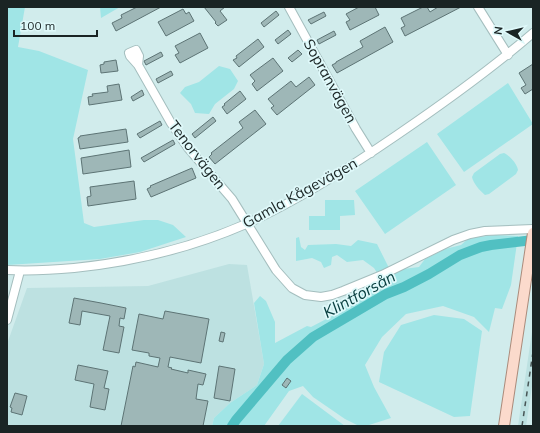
<svg xmlns="http://www.w3.org/2000/svg" width="540" height="433" font-family="Mulish,sans-serif">
	<style>
		.built { fill: #bde1e1 }
		.green { fill: #a0e5e6 }
		.lines { fill: none; stroke-linecap: round; stroke-linejoin: round }
		.river { stroke: #51c0c2; stroke-width: 10 }
		.building { fill: #9eb7b7; stroke: #5d7475 }
		.minor-casing { stroke: #a4bebe; stroke-width: 10 }
		.major-casing { stroke: #ab8b7b; stroke-width: 12 }
		.minor { stroke: #fff; stroke-width: 8 }
		.major { stroke: #fbdacc; stroke-width: 10 }
		.rail { stroke: #475555; stroke-width: 1.5; stroke-dasharray: 5 5; stroke-linecap: butt }
		.labels { text-anchor: middle; stroke-width: 3.5; stroke-linejoin: round; paint-order: stroke }
		.street-label { font-size: 15px; fill: #1a2424; stroke: #dff9fa }
		.water-label { font-size: 16px; font-style: italic; fill: #063c3d; stroke: #dff9fa }
	</style>
	<rect width="100%" height="100%" fill="#d1ecec"/>
	<path class="built" d="M229 264 247 265 264 364 257 385 230 403 214 418 212 426H10L8 425 7 417V344L27 288 148 286Z
		M533 325V380L526 426H518Z"/>
	<path class="green" d="M7 7H25L18 47 39 51 88 70 73 139 84 223 94 227 144 220H158L173 225 186 237 140 252 100 259 7 265Z
		M100 7H120L101 18Z
		M219 66 230 69 238 81 234 89 215 104 209 114 195 113 191 104 180 93 185 87 199 82Z
		M508 83 533 124 464 172 437 134Z
		M427 142 456 185 385 234 355 191Z
		M504 153C510 156 517 164 518 170L516 174 489 194 485 195C480 191 473 183 472 177L474 173 500 154Z
		M325 200H354L355 215 340 216V230H309V216H325Z
		M496 235 518 236 511 285 502 309 495 308 489 332 474 317 443 306 406 314 382 337 365 365 374 387 391 418 369 425 359 426 345 419 313 397 303 386 289 391 264 426H212L214 418 230 403 257 385 264 364 254 303 260 296 266 301 275 322V343L307 326 311 327 334 315 338 304 368 289 381 279 374 268 363 260 347 262 337 255 332 257 331 265 324 268 321 262 312 258 296 261V238L299 237 301 247 305 250 308 245 336 244 351 246 358 240 377 244 392 274 403 269 419 267 425 259 445 249 461 245 469 238Z
		M434 315 464 319 482 331 470 416 454 417 379 382 384 352 401 325Z
		M302 394 345 426H278Z"/>
	<g class="lines">
		<path class="river" d="M232 426 236 420 287 360 313 337 386 294 404 287 429 274 460 255 481 247 491 245 533 240"/>
	</g>
	<path class="building" d="M137 7H161L116 31 112 23 122 18 121 15Z
		M204 7H225L220 11 227 20 218 26 215 23 216 22Z
		M359 7H375L379 15 350 30 346 22 350 20 346 14Z
		M423 7H427L430 12 438 7H461L405 36 401 28 405 26 401 18Z
		M183 9 186 14 189 12 194 21 166 36 158 22Z
		M276 11 279 15 264 27 261 23Z
		M324 12 326 16 311 24 308 20Z
		M385 27 393 42 337 73 332 65 336 63V62L363 47 360 41Z
		M288 30 291 34 278 44 275 40Z
		M334 31 336 35 319 44 317 40Z
		M200 33 208 48 180 63 175 55 179 53 175 46Z
		M258 39 264 47 239 67 233 60 237 58 236 56Z
		M298 50 302 54 292 62 288 58Z
		M161 52 163 56 146 65 144 61Z
		M273 58 283 71 257 91 252 84 255 81 250 75Z
		M116 60 118 71 101 73 100 65 104 64V62Z
		M533 64V89L525 94 521 88 526 85 519 73Z
		M171 71 173 75 158 83 156 79Z
		M309 77 315 85 277 115 271 108 274 106 268 99 291 81 296 87Z
		M119 84 122 100 89 105 88 97 93 96 92 94 108 92 107 86Z
		M142 90 144 95 133 101 131 97Z
		M240 91 246 99 227 114 222 107 225 105 224 104Z
		M255 110 266 124 215 164 209 157 212 154 211 153 243 128 239 122Z
		M213 117 216 121 195 138 192 134Z
		M160 121 162 125 140 138 137 134Z
		M126 129 128 142 80 149 78 138 80 137V136Z
		M173 140 175 144 144 162 141 158Z
		M129 150 131 167 83 174 81 158Z
		M192 168 196 178 151 197 147 189 151 187 150 186Z
		M134 181 136 199 88 206 87 197 91 196 90 187Z
		M74 298 101 303 126 308 124 319 120 318 119 326 124 327 119 353 103 350 110 316 82 311 80 325 69 323Z
		M165 311 209 319 201 363 170 357 168 367 172 368 171 369 188 373V370L206 374 203 385 198 384 196 399 208 401 203 426H121L133 366 135 367 136 362 158 367 160 358 149 356V353L132 350 139 314 163 319Z
		M221 332 225 333 223 342 219 341Z
		M78 365 108 371 104 388 109 389 105 410 90 407 94 384 75 380Z
		M219 366 235 369 230 401 214 398Z
		M287 378 291 381 286 388 282 385Z
		M15 393 27 396 22 415 11 412 12 408 10 407Z"/>
	<g class="lines">
		<defs>
			<path id="minor" d="M289 7 356 129 371 153
				M478 7 508 55
				M138 65 130 56 129 53 136 50 139 56 138 65 171 123 188 148 232 199 276 270 292 288 305 295 321 297 332 295 343 291 382 275 453 240 470 234 485 231 533 229
				M7 270C29 271 52 270 74 268 133 262 191 248 246 224 299 200 349 168 397 135 444 103 490 70 533 33
				M7 320 20 271"/>
			<path id="major" d="M504 426 533 233"/>
		</defs>
		<use href="#minor" class="minor-casing"/>
		<use href="#major" class="major-casing"/>
		<use href="#minor" class="minor"/>
		<use href="#major" class="major"/>
		<path class="rail" d="M522 426 533 352"/>
	</g>
	<g class="labels">
		<g class="street-label">
			<text transform="translate(330 81) rotate(61)" y="5">Sopranvägen</text>
			<text transform="translate(197 155) rotate(52)" y="5">Tenorvägen</text>
			<text transform="translate(300 193) rotate(-29)" y="5">Gamla Kågevägen</text>
		</g>
		<g class="water-label">
			<text transform="translate(359 294) rotate(-29)" y="6">Klintforsån</text>
		</g>
	</g>
	<rect width="540" height="433" fill="none" stroke="#1a2424" stroke-width="16"/>
	<g transform="translate(508 32) rotate(278)" stroke="#dff9fa" stroke-width="3" paint-order="stroke">
	<path d="M0-3L7 15L0 10L-7 15Z" fill="#1a2424"/>
	<text y="-6" font-size="11" font-weight="bold" text-anchor="middle" fill="#1a2424">N</text>
	</g>
	<path d="M14 30v6h83v-6" fill="none" stroke="#1a2424" stroke-width="2"/>
	<text x="20" y="30" font-size="12" fill="#1a2424" stroke="#dff9fa" stroke-width="3" paint-order="stroke">100 m</text>
</svg>
